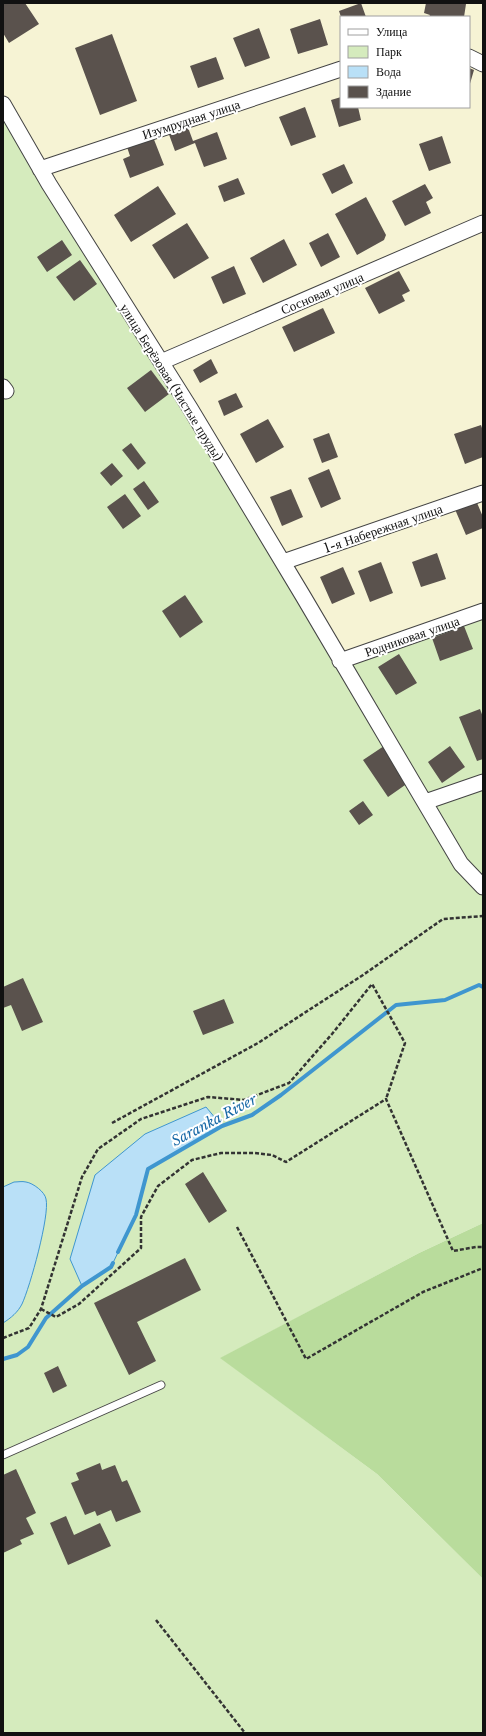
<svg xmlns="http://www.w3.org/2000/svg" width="486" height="1736" font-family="'Libre Baskerville',serif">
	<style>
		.farmland { fill: #f6f3d4; fill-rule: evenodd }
		.green { fill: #d5ebbd }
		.forest { fill: #b9dc9c }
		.water { fill: #b9e0f7; stroke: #3f96cf }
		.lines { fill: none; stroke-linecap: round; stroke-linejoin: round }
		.stream { stroke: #3f96cf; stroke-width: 4 }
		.building { fill: #5a524d }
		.lane-casing { stroke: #444; stroke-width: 9 }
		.street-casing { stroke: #444; stroke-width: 17 }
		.path { stroke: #333; stroke-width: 2.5; stroke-dasharray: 4 2; stroke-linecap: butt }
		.lane { stroke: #fff; stroke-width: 7 }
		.street { stroke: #fff; stroke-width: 15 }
		.labels { text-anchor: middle; stroke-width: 4; stroke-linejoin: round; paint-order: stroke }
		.street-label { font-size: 13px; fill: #111; stroke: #fff }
		.water-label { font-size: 14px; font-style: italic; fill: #1768a6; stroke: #fff }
	</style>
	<rect width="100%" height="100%" fill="#fffdf5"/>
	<path class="farmland" d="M3 3H483V611L340 661 3 104ZM341 17H469V107H341Z"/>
	<path class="green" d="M3 104 340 661 483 611V1223L419 1253 221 1358 377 1474 483 1579V1733H3Z"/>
	<path class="forest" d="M483 1223V1579L377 1474 220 1358 419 1253Z"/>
	<path class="water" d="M206 1107 222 1126 148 1169 136 1215 111 1267 82 1286 70 1259 95 1175 145 1134Z
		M14 1182C18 1182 22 1181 26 1182 33 1183 45 1192 46 1199 50 1215 30 1287 22 1304 18 1312 11 1318 3 1323V1187Z"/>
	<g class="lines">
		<path class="stream" d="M118 1252 136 1215 148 1169 222 1126 252 1115 281 1095 396 1005 445 1000 479 985 483 987
			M3 1359 17 1355 28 1347 46 1318 82 1286 111 1267 113 1263"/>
	</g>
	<path class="building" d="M3 3H25L39 24 9 43 3 33Z
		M361 3 366 17H341L339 11Z
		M426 3 466 4 464 17H429L430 15 424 13Z
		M320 19 328 45 298 54 290 29Z
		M259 28 270 58 245 67 233 38Z
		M112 34 137 101 100 115 75 48Z
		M216 57 224 79 198 88 190 66Z
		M469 68 474 70 469 87Z
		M341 97V107H358L361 120 339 127 331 100Z
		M305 107 316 137 291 146 279 117Z
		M186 122 193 141 217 132 227 159 204 167 195 143 175 151 167 129Z
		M442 136 451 163 429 171 419 144Z
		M153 137 164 165 130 178 123 159 130 156 127 147Z
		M344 164 353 183 332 194 322 174Z
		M238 178 245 194 224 202 218 186Z
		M425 184 433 198 426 202 431 213 405 226 392 201Z
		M158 186 176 214 131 242 114 215Z
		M366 197 386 235 384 240 357 255 335 214Z
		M187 223 209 258 174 279 152 245Z
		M328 233 340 257 321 267 309 243Z
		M284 239 297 265 263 283 250 258Z
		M62 240 72 255 47 272 37 257Z
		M80 260 97 284 74 301 56 277Z
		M234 266 246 294 223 304 211 277Z
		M399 271 410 291 402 295 405 301 379 314 365 288Z
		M323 308 335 333 294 352 282 327Z
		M211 359 218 373 200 383 193 370Z
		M151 370 169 394 145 412 127 388Z
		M236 393 243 407 224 416 218 401Z
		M268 419 284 447 256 463 240 434Z
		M481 425 483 431V457L465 464 454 434Z
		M329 433 338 457 322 463 313 439Z
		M131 443 146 463 138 470 122 450Z
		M112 463 123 476 111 486 100 473Z
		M329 469 341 499 321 508 308 478Z
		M144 481 159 502 148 510 133 489Z
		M291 489 303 517 282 526 270 497Z
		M125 494 141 516 123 529 107 507Z
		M475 498 483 517V528L466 535 454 507Z
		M437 553 446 579 421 587 412 562Z
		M381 562 393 593 370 602 358 571Z
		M343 567 355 594 332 604 320 577Z
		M185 595 203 622 180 638 162 611Z
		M464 626 473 649 440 661 432 638Z
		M399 654 417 683 396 695 378 667Z
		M480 709 483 717V759L477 761 459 717Z
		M384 746 408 783 388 797 363 760Z
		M450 746 465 767 442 783 428 762Z
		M363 801 373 815 359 825 349 811Z
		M23 978 43 1022 22 1031 11 1005 3 1008V987Z
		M224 999 234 1023 203 1035 193 1011Z
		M203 1172 227 1211 209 1223 185 1184Z
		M185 1258 201 1290 137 1322 156 1361 129 1375 94 1303Z
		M58 1366 67 1386 53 1393 44 1373Z
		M100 1463 102 1470 115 1465 122 1482 127 1480 141 1512 116 1522 111 1510 97 1516 95 1511 85 1515 71 1483 79 1480 76 1473Z
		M16 1469 36 1513 26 1518 34 1534 20 1540 22 1544 3 1553V1475Z
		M66 1516 74 1535 100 1523 111 1546 68 1565 50 1523Z"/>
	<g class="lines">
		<defs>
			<path id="lane" d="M3 1455 161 1385"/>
			<path id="street" d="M469 57 483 64
				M3 104 49 184 190 408 303 596 461 864 483 887
				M40 169 341 69
				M161 362 483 223
				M3 387 6 391
				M283 562 483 493
				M340 661 483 611
				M425 802 483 782"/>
		</defs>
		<use href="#lane" class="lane-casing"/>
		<use href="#street" class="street-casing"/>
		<path class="path" d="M112 1123 258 1043 363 975 443 919 483 916
			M237 1227 306 1359 423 1292 483 1268
			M41 1309 56 1317 79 1304 141 1248V1217L158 1186 192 1160 221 1153H255L272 1155 286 1162 386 1099 453 1251 476 1247H483
			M3 1338 29 1328 41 1309 82 1177 98 1149 141 1119 208 1097 244 1100 289 1083 332 1034 372 984 405 1043 386 1099
			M156 1620 245 1733"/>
		<use href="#lane" class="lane"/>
		<use href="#street" class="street"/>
	</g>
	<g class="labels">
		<g class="street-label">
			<text transform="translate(191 119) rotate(-18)" y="5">Изумрудная улица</text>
			<text transform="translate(322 293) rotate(-23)" y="5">Сосновая улица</text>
			<text transform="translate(172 382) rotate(58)" y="5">улица Берёзовая (Чистые пруды)</text>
			<text transform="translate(383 528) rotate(-19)" y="5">1-я Набережная улица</text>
			<text transform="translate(412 636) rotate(-19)" y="5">Родниковая улица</text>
		</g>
		<g class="water-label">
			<text transform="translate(214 1120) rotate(-28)" y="5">Saranka River</text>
		</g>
	</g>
	<rect width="486" height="1736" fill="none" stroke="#111111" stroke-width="8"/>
	<rect x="340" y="16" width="130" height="92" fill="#ffffff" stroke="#a0a0a0"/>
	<rect x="348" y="29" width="20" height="6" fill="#ffffff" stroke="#a0a0a0"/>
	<text x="376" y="36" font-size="12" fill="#111111">Улица</text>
	<rect x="348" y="46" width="20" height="12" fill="#d5ebbd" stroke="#a0a0a0"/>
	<text x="376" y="56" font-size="12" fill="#111111">Парк</text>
	<rect x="348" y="66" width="20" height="12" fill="#b9e0f7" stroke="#a0a0a0"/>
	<text x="376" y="76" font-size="12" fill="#111111">Вода</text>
	<rect x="348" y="86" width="20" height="12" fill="#5a524d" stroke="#a0a0a0"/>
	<text x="376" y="96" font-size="12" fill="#111111">Здание</text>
</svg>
